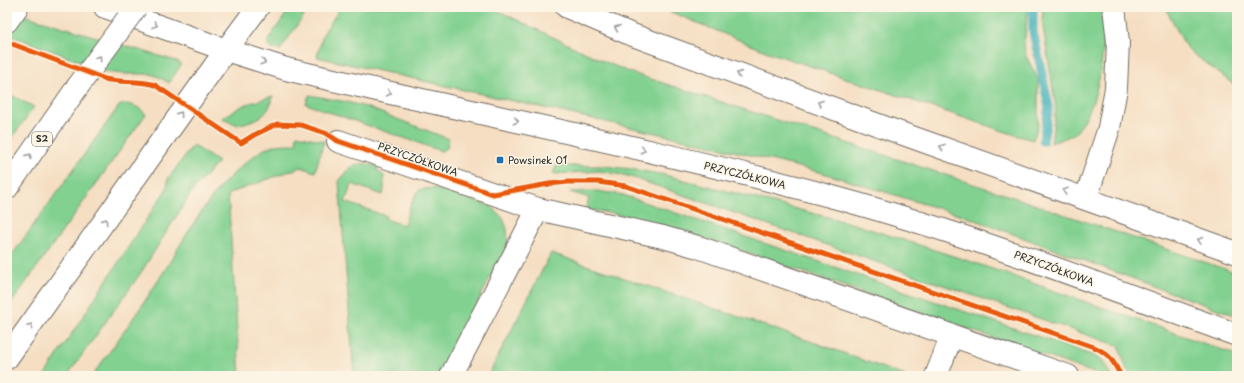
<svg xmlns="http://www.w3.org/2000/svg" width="1244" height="383" font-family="'Playpen Sans',sans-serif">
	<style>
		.green { fill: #82d191; stroke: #567e5e }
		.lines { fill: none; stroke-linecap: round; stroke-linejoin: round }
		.stream { stroke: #42b2bb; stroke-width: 9 }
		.street-casing { stroke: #726a60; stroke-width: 24 }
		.secondary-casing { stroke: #726a60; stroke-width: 24 }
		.highway-casing { stroke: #726a60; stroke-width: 24 }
		.street { stroke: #fff; stroke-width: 22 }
		.secondary { stroke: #fff; stroke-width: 22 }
		.highway { stroke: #fff; stroke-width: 22 }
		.highway-bridge-casing { stroke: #726a60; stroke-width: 24; stroke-linecap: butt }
		.highway-bridge { stroke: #fff; stroke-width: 22 }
		.cycleway-casing { stroke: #fcf5e5; stroke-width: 8 }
		.cycleway { stroke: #e8590c; stroke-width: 5 }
		.oneway { stroke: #a0a0a0 }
		.poi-dot { fill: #1f6fb2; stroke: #fcf5e5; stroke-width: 1.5 }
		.labels { text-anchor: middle; stroke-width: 3; stroke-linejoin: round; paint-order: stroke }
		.shield { fill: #fcf5e5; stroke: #6a6863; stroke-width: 1 }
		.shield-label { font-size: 9px; font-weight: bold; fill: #2b2b2b }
		.street-label { font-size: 10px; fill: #2b2b2b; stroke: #fcf5e5 }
		.poi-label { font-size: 10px; fill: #2b2b2b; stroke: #fcf5e5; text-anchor: start }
	</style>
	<rect width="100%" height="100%" fill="#fcf5e5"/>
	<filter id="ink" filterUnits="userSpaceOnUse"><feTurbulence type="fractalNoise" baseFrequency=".025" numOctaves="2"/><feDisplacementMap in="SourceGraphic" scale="8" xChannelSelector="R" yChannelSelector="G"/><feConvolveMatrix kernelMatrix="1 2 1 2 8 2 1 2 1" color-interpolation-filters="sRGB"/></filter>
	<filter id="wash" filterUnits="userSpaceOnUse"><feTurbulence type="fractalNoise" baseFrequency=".012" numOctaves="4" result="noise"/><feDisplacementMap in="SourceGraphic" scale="16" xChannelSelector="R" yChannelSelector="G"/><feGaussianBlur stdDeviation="0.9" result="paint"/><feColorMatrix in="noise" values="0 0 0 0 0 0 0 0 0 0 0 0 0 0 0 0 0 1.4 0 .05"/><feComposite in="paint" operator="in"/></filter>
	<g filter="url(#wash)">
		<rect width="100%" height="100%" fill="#f5dec2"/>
		<path class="green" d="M291 7H310L280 50 272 49 268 45V40Z
			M341 7H490L601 60 629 72 1004 194 1237 273V316L1161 289 970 218 823 173 713 146 317 57 323 34Z
			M659 7H1028L1024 46 1026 56 1038 79V126L1033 140 1015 135 768 52Z
			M1043 7H1099C1101 13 1103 19 1103 25 1105 57 1098 107 1076 132 1071 137 1058 140 1051 143L1056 108 1042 21Z
			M1165 7H1237V87L1187 49Z
			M7 10 179 62 181 65 169 83 159 77 151 74H123L107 72 7 34Z
			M7 93 34 107 7 145Z
			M309 95 347 102 366 107 449 139 447 148 441 151 306 104Z
			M273 96C267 119 259 118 238 125L222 118 244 105Z
			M123 104C134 104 138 107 146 114L7 309V262L119 106Z
			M297 135 324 141 315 172 301 167 228 194 240 376H92C114 346 136 315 156 284 184 241 207 192 249 160 256 154 263 149 272 146 280 144 288 144 296 144Z
			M193 145 218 162 193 190 140 274 67 376H44L167 188 168 179Z
			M361 163 378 166 377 170 384 176V189L383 195 352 184 345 202 386 216 385 219 404 225C408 212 411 200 419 190L433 188 491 206 503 218 507 229 508 244 439 376H354L339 181 350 168Z
			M556 166H604L631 169 665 175 854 224 984 266 1237 355V376H1131L1126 368 1119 346 628 176 600 171 553 174Z
			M597 191 623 195 1092 355 1102 360 1111 376H1103L734 248 667 227 626 216 586 209 589 198 570 192Z
			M551 253 830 348 905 376H488Z"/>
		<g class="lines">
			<path class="stream" d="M1033 7V31L1049 107 1043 141"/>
		</g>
	</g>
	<g filter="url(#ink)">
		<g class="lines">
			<defs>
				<path id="street" d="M338 141 538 209 663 237 698 247 1068 376
					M1086 198 1109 128 1116 88 1118 42 1114 7
					M451 376 538 209
					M936 376 952 335"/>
				<path id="secondary" d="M105 7 226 50 286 69C468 112 652 148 833 197 970 234 1103 286 1237 335
					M567 7 630 34 892 130 1237 253
					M226 50 258 7"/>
				<path id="highway" d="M7 21 17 7
					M7 188 76 89
					M7 358 226 50"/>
			</defs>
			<use href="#street" class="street-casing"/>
			<use href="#secondary" class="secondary-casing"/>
			<use href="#highway" class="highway-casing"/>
			<use href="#street" class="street"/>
			<use href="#secondary" class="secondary"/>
			<use href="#highway" class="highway"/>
			<defs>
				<path id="highway-bridge" d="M76 89 136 7"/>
			</defs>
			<use href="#highway-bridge" class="highway-bridge-casing"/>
			<use href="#highway-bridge" class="highway-bridge"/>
			<defs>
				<path id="cycleway" d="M7 42 105 79C121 83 139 80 155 85L241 143 254 135 277 124 301 125 325 133 338 141 493 194 549 184 568 182H598L626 186 1094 347C1110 354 1113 361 1121 376"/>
			</defs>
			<use href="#cycleway" class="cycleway-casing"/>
			<use href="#cycleway" class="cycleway"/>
		</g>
		<defs><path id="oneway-chevron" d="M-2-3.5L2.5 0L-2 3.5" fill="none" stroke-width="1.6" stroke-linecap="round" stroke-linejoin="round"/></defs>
		<g class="oneway">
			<use href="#oneway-chevron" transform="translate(155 25) rotate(20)"/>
			<use href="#oneway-chevron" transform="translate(617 28) rotate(-157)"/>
			<use href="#oneway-chevron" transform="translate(99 58) rotate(-54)"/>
			<use href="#oneway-chevron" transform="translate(263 62) rotate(17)"/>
			<use href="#oneway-chevron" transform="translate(739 74) rotate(-160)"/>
			<use href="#oneway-chevron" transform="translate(389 93) rotate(12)"/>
			<use href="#oneway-chevron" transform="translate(820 103) rotate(-160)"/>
			<use href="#oneway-chevron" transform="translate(180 114) rotate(-55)"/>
			<use href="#oneway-chevron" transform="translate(516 121) rotate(13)"/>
			<use href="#oneway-chevron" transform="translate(942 147) rotate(-161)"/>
			<use href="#oneway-chevron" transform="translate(643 150) rotate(13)"/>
			<use href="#oneway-chevron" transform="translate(29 156) rotate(-55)"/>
			<use href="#oneway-chevron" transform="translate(1065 191) rotate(-161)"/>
			<use href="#oneway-chevron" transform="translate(105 221) rotate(-55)"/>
			<use href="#oneway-chevron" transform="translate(1200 240) rotate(-160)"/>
			<use href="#oneway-chevron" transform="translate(30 326) rotate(-55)"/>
		</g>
	</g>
	<rect class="poi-dot" x="496" y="156" width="8" height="8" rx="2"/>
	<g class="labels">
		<rect class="shield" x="32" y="132" width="20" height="14" rx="3"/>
		<g class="shield-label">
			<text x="42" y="142">S2</text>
		</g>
		<g class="street-label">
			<text transform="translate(418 159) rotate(19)" y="4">PRZYCZÓŁKOWA</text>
			<text transform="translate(745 175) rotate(14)" y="4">PRZYCZÓŁKOWA</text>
			<text transform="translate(1054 268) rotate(20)" y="4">PRZYCZÓŁKOWA</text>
		</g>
		<g class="poi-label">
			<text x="508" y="164">Powsinek 01</text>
		</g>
	</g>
	<rect width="1244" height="383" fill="none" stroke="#fcf5e5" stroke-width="24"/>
</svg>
